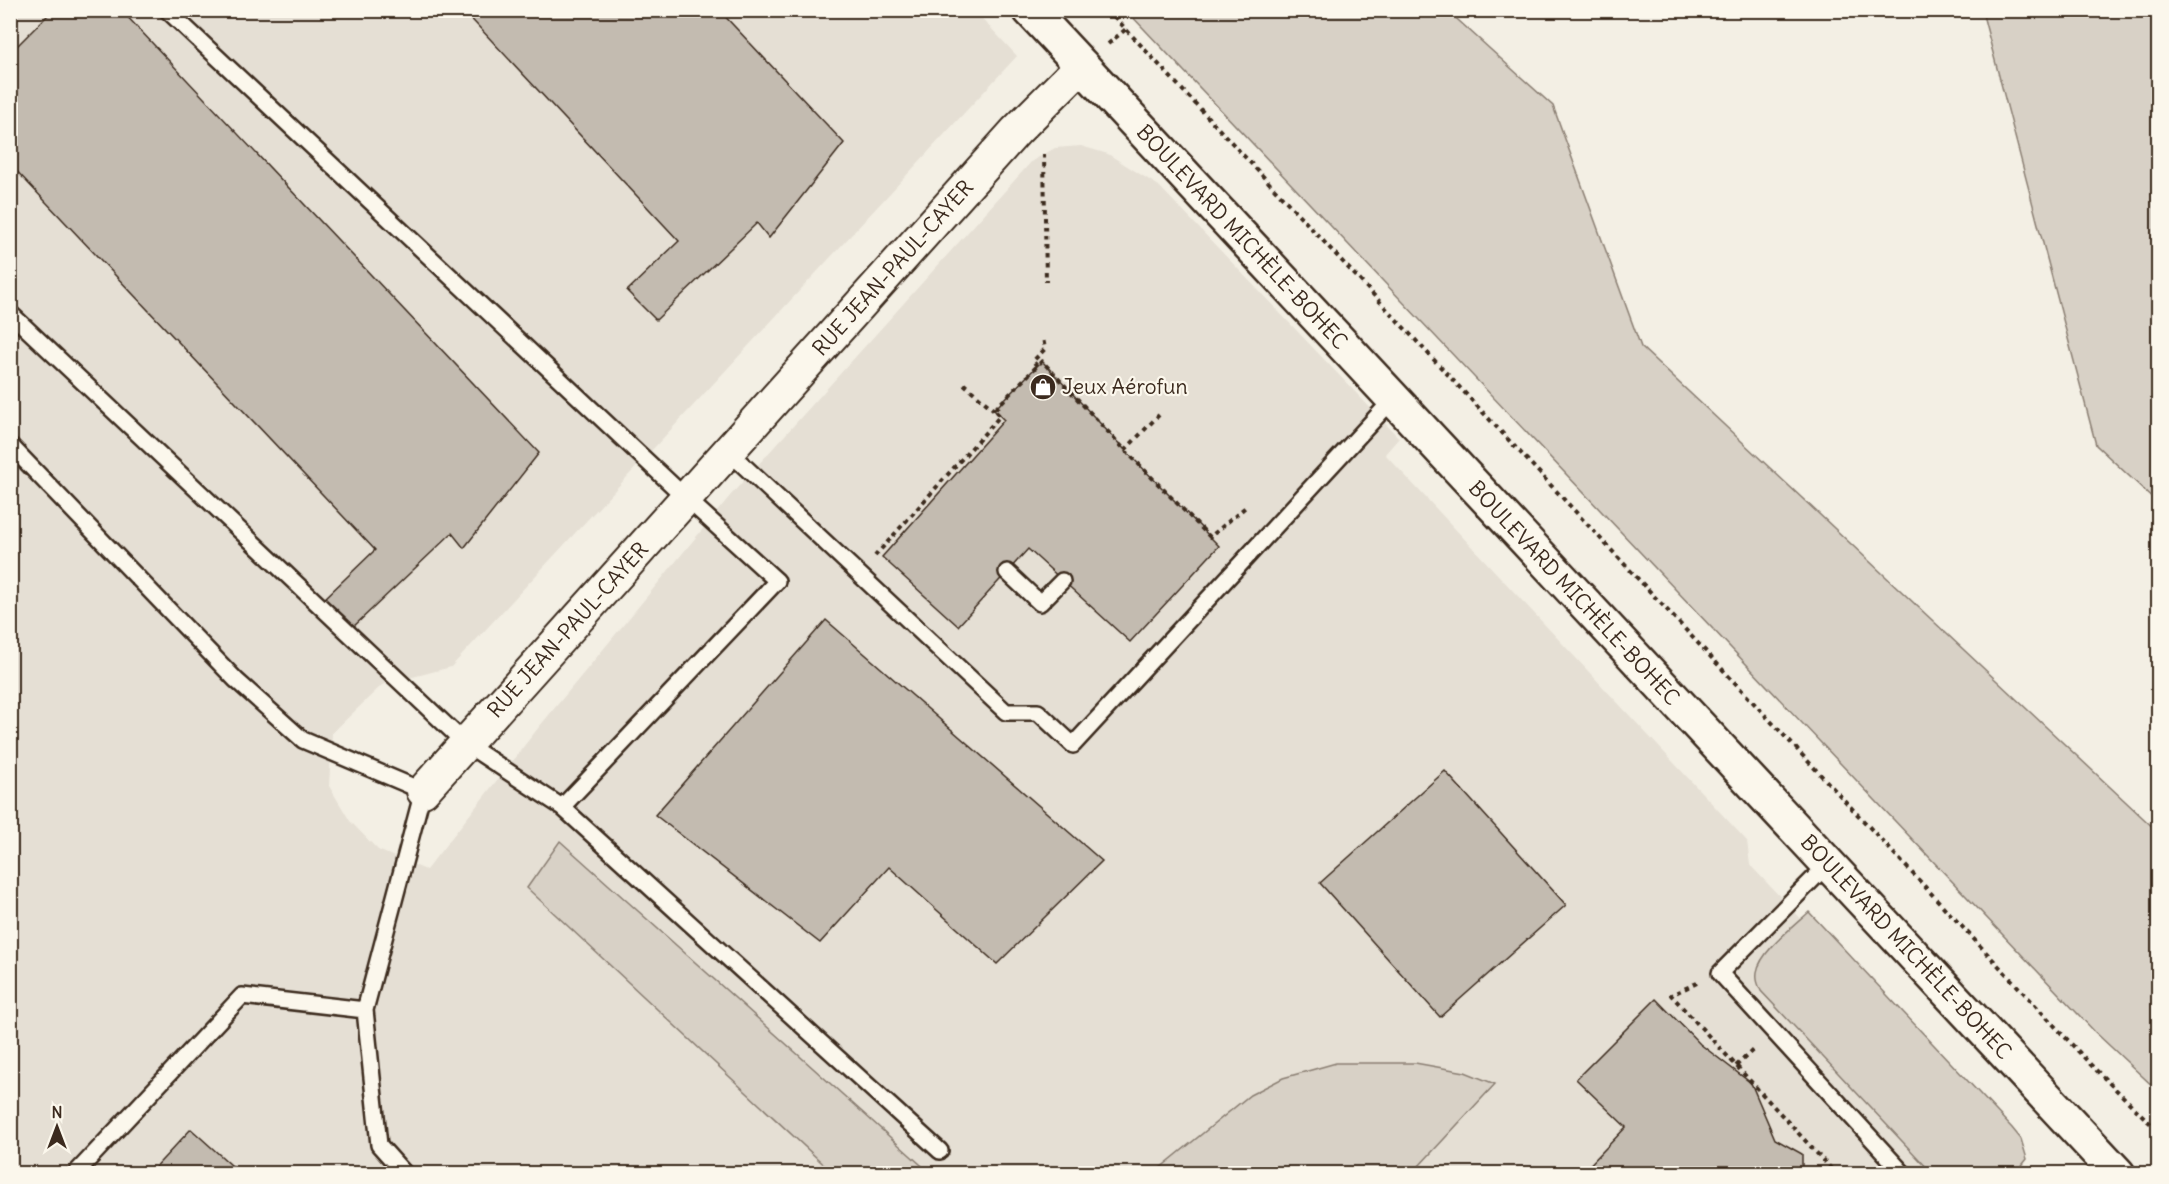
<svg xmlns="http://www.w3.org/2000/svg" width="2169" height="1184" font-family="Delius,sans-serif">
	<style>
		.built { fill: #e5dfd4 }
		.green { fill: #d8d1c6; stroke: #8a7e72; stroke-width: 1.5 }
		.building { fill: #c3bbb0; stroke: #3b2a1e; stroke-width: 1.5 }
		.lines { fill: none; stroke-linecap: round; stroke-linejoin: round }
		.service-casing { stroke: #3b2a1e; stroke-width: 20 }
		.minor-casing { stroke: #3b2a1e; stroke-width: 36 }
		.tertiary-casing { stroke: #3b2a1e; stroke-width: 38 }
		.path { stroke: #3b2a1e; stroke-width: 4; stroke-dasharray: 4.5 4.5; stroke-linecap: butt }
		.service { stroke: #fbf7ec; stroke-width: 15 }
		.minor { stroke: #fbf7ec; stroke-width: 32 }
		.tertiary { stroke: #fbf7ec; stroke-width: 33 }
		.labels { text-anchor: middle; stroke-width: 4.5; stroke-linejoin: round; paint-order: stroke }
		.street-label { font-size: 21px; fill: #3b2a1e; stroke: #fbf7ec }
		.poi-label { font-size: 21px; fill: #3b2a1e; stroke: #fbf7ec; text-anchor: start }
	</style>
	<rect width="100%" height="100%" fill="#f3efe4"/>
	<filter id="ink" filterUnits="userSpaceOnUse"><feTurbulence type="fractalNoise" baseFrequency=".0167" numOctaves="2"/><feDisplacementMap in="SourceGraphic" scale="12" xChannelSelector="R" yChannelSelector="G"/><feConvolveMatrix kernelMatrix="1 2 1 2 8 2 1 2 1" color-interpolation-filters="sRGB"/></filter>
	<g filter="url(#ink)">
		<path class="built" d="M974 10 1017 56 451 667 382 685 332 733 329 786 350 821 378 850 426 870 539 727 730 496 1032 161 1055 148 1081 146 1108 154 1159 186 1399 438 1385 454 1747 841 1750 865 2023 1152 2026 1173H11L10 11Z"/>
		<path class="green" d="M1127 11H1448L1553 106 1641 347 2158 832V1091L2095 1032Z
			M1982 11H2158V503L2096 445Z
			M560 841 930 1173H833L527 888Z
			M1809 912 2012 1128 2021 1139 2027 1159 2019 1169 1992 1173H1932L1761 991C1758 984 1756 980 1757 972 1760 952 1794 926 1809 912Z
			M1336 1063H1415L1465 1072 1495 1084 1419 1166 1427 1173H1154L1250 1095 1283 1078Z"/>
		<path class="building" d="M48 10H121L539 453 464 548 452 533 351 629 322 601 375 550 10 164V53L50 13Z
			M463 10H719L844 143 769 238 757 223 656 320 627 291 679 241Z
			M1042 361 1125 450 1219 546 1130 642 1028 549 958 626 882 557 1004 420 994 410Z
			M826 620 1102 861 997 964 889 867 820 943 655 815Z
			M1445 771 1566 905 1440 1017 1320 883Z
			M1656 999 1700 1044 1751 1083 1775 1139 1802 1154V1174H1581L1626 1127 1576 1079Z
			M191 1129 241 1174H149Z"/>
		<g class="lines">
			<defs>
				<path id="service" d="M167 10 686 498 777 581 562 807
					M10 313 466 744 562 807 940 1151
					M10 445 236 680 303 740 423 791 365 1010 379 1145 405 1174
					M728 451 1006 712H1038L1073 745 1393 399
					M1007 572 1040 603 1062 581
					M1828 864 1720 973 1904 1174
					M75 1174 242 996 365 1010"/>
				<path id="minor" d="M423 791 1016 131 1082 65"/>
				<path id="tertiary" d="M1030 10 2118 1174"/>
			</defs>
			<use href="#service" class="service-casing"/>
			<use href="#minor" class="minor-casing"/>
			<use href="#tertiary" class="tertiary-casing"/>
			<path class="path" d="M1108 10 2092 1066 2158 1131
				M1108 44 1126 29
				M1044 154 1046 282
				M1037 366 1033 361 1045 349 1043 338
				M964 384 994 410
				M1125 450 1159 415
				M875 556 1000 416 994 410 1042 361 1125 450 1210 537 1248 505
				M1697 983 1671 995 1836 1174
				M1736 1066 1755 1048"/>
			<use href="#service" class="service"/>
			<use href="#minor" class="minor"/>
			<use href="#tertiary" class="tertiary"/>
		</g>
	</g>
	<defs>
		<symbol id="shop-disc" viewBox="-11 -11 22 22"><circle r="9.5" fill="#3b2a1e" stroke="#fbf7ec"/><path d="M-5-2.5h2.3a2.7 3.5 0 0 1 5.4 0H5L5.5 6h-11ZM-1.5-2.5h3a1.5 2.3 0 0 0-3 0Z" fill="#fff"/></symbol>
	</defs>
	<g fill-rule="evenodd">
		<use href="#shop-disc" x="1028" y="372" width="30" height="30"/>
	</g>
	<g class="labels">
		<g class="street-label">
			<text transform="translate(1242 237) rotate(47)" y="7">BOULEVARD MICHÈLE-BOHEC</text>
			<text transform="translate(893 268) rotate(-48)" y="7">RUE JEAN-PAUL-CAYER</text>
			<text transform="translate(1574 593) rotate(47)" y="7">BOULEVARD MICHÈLE-BOHEC</text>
			<text transform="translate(568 630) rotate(-48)" y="7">RUE JEAN-PAUL-CAYER</text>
			<text transform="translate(1906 947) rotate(47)" y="7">BOULEVARD MICHÈLE-BOHEC</text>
		</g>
		<g class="poi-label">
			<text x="1062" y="394">Jeux Aérofun</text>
		</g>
	</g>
	<rect width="2169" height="1184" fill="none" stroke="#fbf7ec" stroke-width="36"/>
	<rect x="18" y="18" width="2133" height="1148" fill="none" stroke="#3b2a1e" stroke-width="2" filter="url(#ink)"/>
	<g transform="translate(57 1127)" stroke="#fbf7ec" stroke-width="4.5" paint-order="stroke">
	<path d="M0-4.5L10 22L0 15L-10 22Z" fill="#3b2a1e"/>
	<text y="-9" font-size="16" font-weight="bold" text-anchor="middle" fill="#3b2a1e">N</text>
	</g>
</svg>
